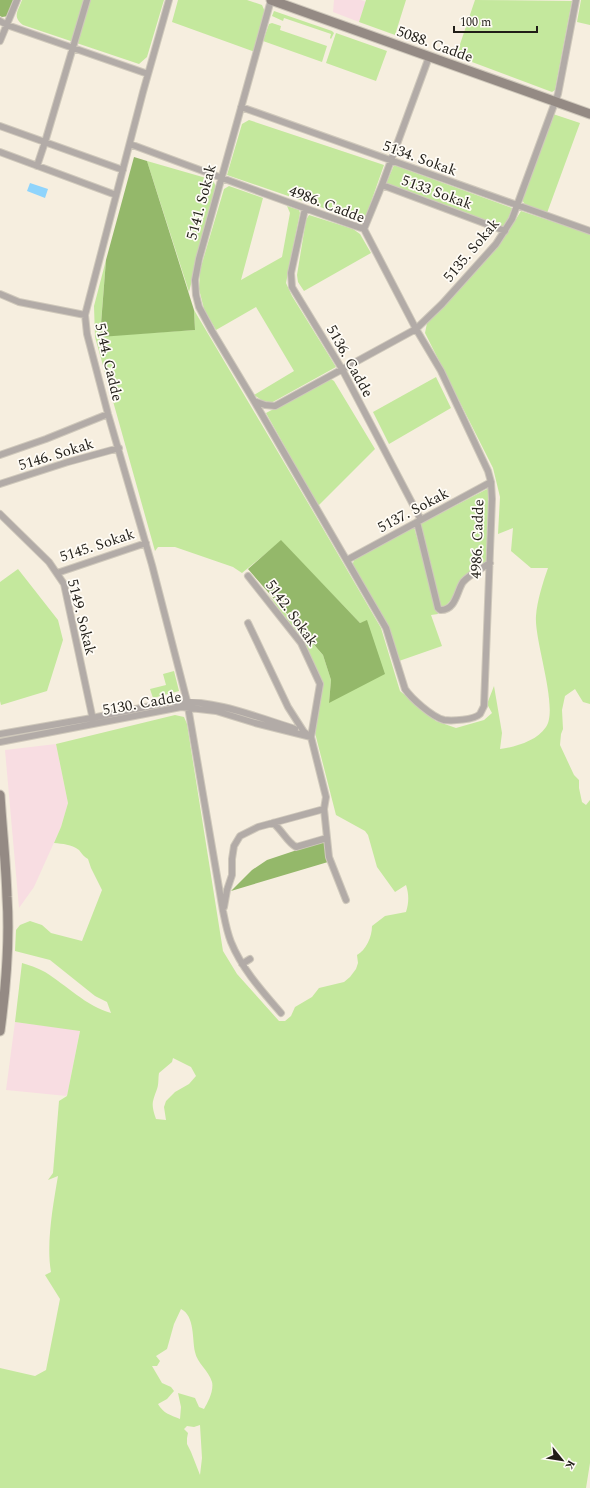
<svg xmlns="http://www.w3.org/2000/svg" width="590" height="1488" font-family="Spectral,serif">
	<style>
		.commercial { fill: #f8dde2 }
		.green { fill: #c4e89d; fill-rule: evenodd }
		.forest { fill: #94b86a }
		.water { fill: #8fd4fc }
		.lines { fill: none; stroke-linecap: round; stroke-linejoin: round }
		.street-casing { stroke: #cfc8bb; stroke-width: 8 }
		.secondary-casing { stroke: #cfc8bb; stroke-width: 11 }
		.street { stroke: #b2aba7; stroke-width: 6 }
		.secondary { stroke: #948a84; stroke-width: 9 }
		.labels { text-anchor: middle; stroke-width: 3.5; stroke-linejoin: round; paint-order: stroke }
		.street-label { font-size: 15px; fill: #201d17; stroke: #fffcf6 }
	</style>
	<rect width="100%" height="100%" fill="#f6eedf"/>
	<path class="commercial" d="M334 0H361L366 2 359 22 333 12Z
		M56 744 68 803 61 827 34 887 19 908 5 750Z
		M15 1022 80 1030 67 1096 6 1090Z"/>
	<path class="green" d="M22 0H164L147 57 139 64 23 25C12 17 18 11 22 0Z
		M178 0H247L262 5 266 14 255 52 172 22Z
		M366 0H406L395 35 359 22Z
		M475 0 572 1 555 90 552 92 456 56Z
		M581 0H590V25L577 22Z
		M274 11 332 31 334 33 331 39 330 38 331 34 284 18 283 21 272 16Z
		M272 23 281 26 280 30 327 46 322 62 263 41 269 24Z
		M336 33 387 51 376 81 326 63Z
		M553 114 580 123 547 213 526 206 522 200Z
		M249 120 384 165 364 222 227 175 242 124Z
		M147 161 213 180 216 187 189 292Z
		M394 165 512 208 505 228 386 184Z
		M229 186 263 198 241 280 282 257 290 213 287 206 299 210 300 213 286 283 292 296 336 367 271 403 263 401 254 395 294 371 256 307 216 330 204 309 199 289 200 270 224 189Z
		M521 211 590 234V704L583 702 575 689 565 696 562 710 563 729 561 734 560 745 574 775 579 780V788L582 802 586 805 590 800V1463L586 1488H0V1368L35 1376 46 1370 60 1299 45 1275 51 1272C46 1244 53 1205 58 1176L48 1180 53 1173 59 1101 67 1096 80 1031 15 1022 22 963C29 965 38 968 45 972 66 985 86 1006 111 1013L107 1002 95 996 50 960 15 951 16 930 20 925 30 921 42 925 51 933 82 941 102 890 91 868 88 859C84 857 82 854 79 850 71 844 63 844 54 843L61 827 68 803 56 744 175 715 184 717 187 724 223 951 237 974 279 1021H285L291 1016 295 1007 312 997 319 988 344 982 350 977 356 969 358 963 357 955C366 950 372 937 372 926L385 916 406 912C409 902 409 895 406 885L395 892 377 867 368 835 365 831 336 815 314 729 322 682 303 641 267 593 323 655 331 680 329 703 367 621 360 623 281 541 242 573 233 567 175 547H158L155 551 95 337 94 306 106 260 100 336 195 330 194 310 311 508 381 628 400 691 436 721 456 728 484 720 492 713 487 704 494 686 502 733 500 749C515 747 537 741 546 727 559 709 534 640 536 616 537 601 543 582 548 568H531L511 551 513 528 498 534 500 497 493 468 425 333 427 323 507 234ZM173 1058 191 1067 196 1076 189 1084 175 1092 166 1101 164 1107 166 1120 156 1119C151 1104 152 1103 157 1089 159 1084 158 1078 159 1073L172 1062ZM181 1309C195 1316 192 1339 195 1352 197 1363 209 1371 212 1382 214 1391 208 1402 204 1409L199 1407 195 1398 178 1393 181 1407 180 1419C170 1415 163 1413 158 1404L167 1399 174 1391 171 1387 162 1383 152 1366H157L160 1361 156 1356 167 1349 174 1324ZM200 1425 202 1458 200 1475 191 1452 187 1444V1438L188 1433 184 1429 187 1426 194 1427Z
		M309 215 353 229 360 234 371 253 304 291 298 282 297 275 306 220Z
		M436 377 451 408 389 444 373 412Z
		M331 379 334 381 375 449 318 506 266 413Z
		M489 488 488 561 465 577 456 594 444 608 440 606 420 524Z
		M414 527 438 614 431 615 442 646 399 661 352 566 354 560Z
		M18 569 58 620 63 640 47 691 1 705 0 701V582Z
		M174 671 179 691 153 698 150 689 166 685 163 674Z"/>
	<path class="forest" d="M0 0H15L9 16 2 17 0 16Z
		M134 157 147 161 194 310 195 330 100 337 106 260Z
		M281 540 360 623 367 620 385 674 329 703 331 680 323 655 248 569Z
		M324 841 328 862 231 891 252 870 267 860Z"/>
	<path class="water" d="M30 183 48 189 45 198 27 191Z"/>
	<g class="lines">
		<defs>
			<path id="street" d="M169 0 143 92 85 315 87 334 108 414 152 565 187 701 223 911C225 921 227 932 231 942 242 969 262 991 281 1013
				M0 21 7 25 148 74
				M0 41 17 0
				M241 107 590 231
				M0 126 123 170
				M130 144C208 173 286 202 364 229L416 329 441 371 488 471 491 482 492 499 484 706C483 708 481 712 480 714 474 720 452 721 444 720 432 717 411 698 405 689L386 628 254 401 212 331 199 307 196 295 195 280 199 259 271 0
				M0 152 116 195
				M37 166 45 142 87 0
				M382 185 505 231
				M305 209 291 273 292 287 342 369 421 520
				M364 229 382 185 429 57
				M0 294 19 302 85 315
				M254 401 265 405 275 406 416 329 442 304 496 244 512 219 558 94 576 0
				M0 455 46 439 108 414
				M0 484 68 462 119 448
				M0 514 49 562 64 584 93 720
				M417 522 438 608 440 610C456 611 457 590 463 582 470 574 481 569 490 563
				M347 560 491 482
				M57 573 146 543
				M248 623 288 707 304 732 311 737 326 797 324 809 329 857 346 900
				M0 734 92 718 170 702C213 699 254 716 295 729
				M0 742 181 707 216 711 255 723 311 737 320 684 301 643 248 576
				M273 823C282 830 287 842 296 847L327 838
				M224 907 227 890 232 875V859L234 846 240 836 258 827 324 809
				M242 964 250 959"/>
			<path id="secondary" d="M271 0 590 114
				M0 795C2 829 6 863 7 897 10 942 6 987 0 1031"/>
		</defs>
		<use href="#street" class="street-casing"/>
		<use href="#secondary" class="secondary-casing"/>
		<use href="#street" class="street"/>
		<use href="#secondary" class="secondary"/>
	</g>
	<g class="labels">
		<g class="street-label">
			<text transform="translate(435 44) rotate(20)" y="5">5088. Cadde</text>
			<text transform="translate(420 158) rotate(20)" y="5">5134. Sokak</text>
			<text transform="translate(437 192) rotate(20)" y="5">5133 Sokak</text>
			<text transform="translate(201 202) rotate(-75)" y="5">5141. Sokak</text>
			<text transform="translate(327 204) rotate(21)" y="5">4986. Cadde</text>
			<text transform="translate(471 250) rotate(-50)" y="5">5135. Sokak</text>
			<text transform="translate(350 361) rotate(61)" y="5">5136. Cadde</text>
			<text transform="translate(109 362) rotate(77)" y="5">5144. Cadde</text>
			<text transform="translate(56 454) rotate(-17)" y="5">5146. Sokak</text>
			<text transform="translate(413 510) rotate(-28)" y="5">5137. Sokak</text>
			<text transform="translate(477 539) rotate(-88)" y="5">4986. Cadde</text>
			<text transform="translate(97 545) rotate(-18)" y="5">5145. Sokak</text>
			<text transform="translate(292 613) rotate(54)" y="5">5142. Sokak</text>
			<text transform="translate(82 617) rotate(76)" y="5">5149. Sokak</text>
			<text transform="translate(142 703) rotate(-10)" y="5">5130. Cadde</text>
		</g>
	</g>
	<g transform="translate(562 1460) rotate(120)" stroke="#fffcf6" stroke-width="3" paint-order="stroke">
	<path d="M0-3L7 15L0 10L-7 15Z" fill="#201d17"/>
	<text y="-6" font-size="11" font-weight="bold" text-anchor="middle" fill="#201d17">K</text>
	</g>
	<path d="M454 26v6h83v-6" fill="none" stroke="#201d17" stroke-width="2"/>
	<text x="460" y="26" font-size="12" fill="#201d17" stroke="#fffcf6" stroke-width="3" paint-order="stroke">100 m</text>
</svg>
